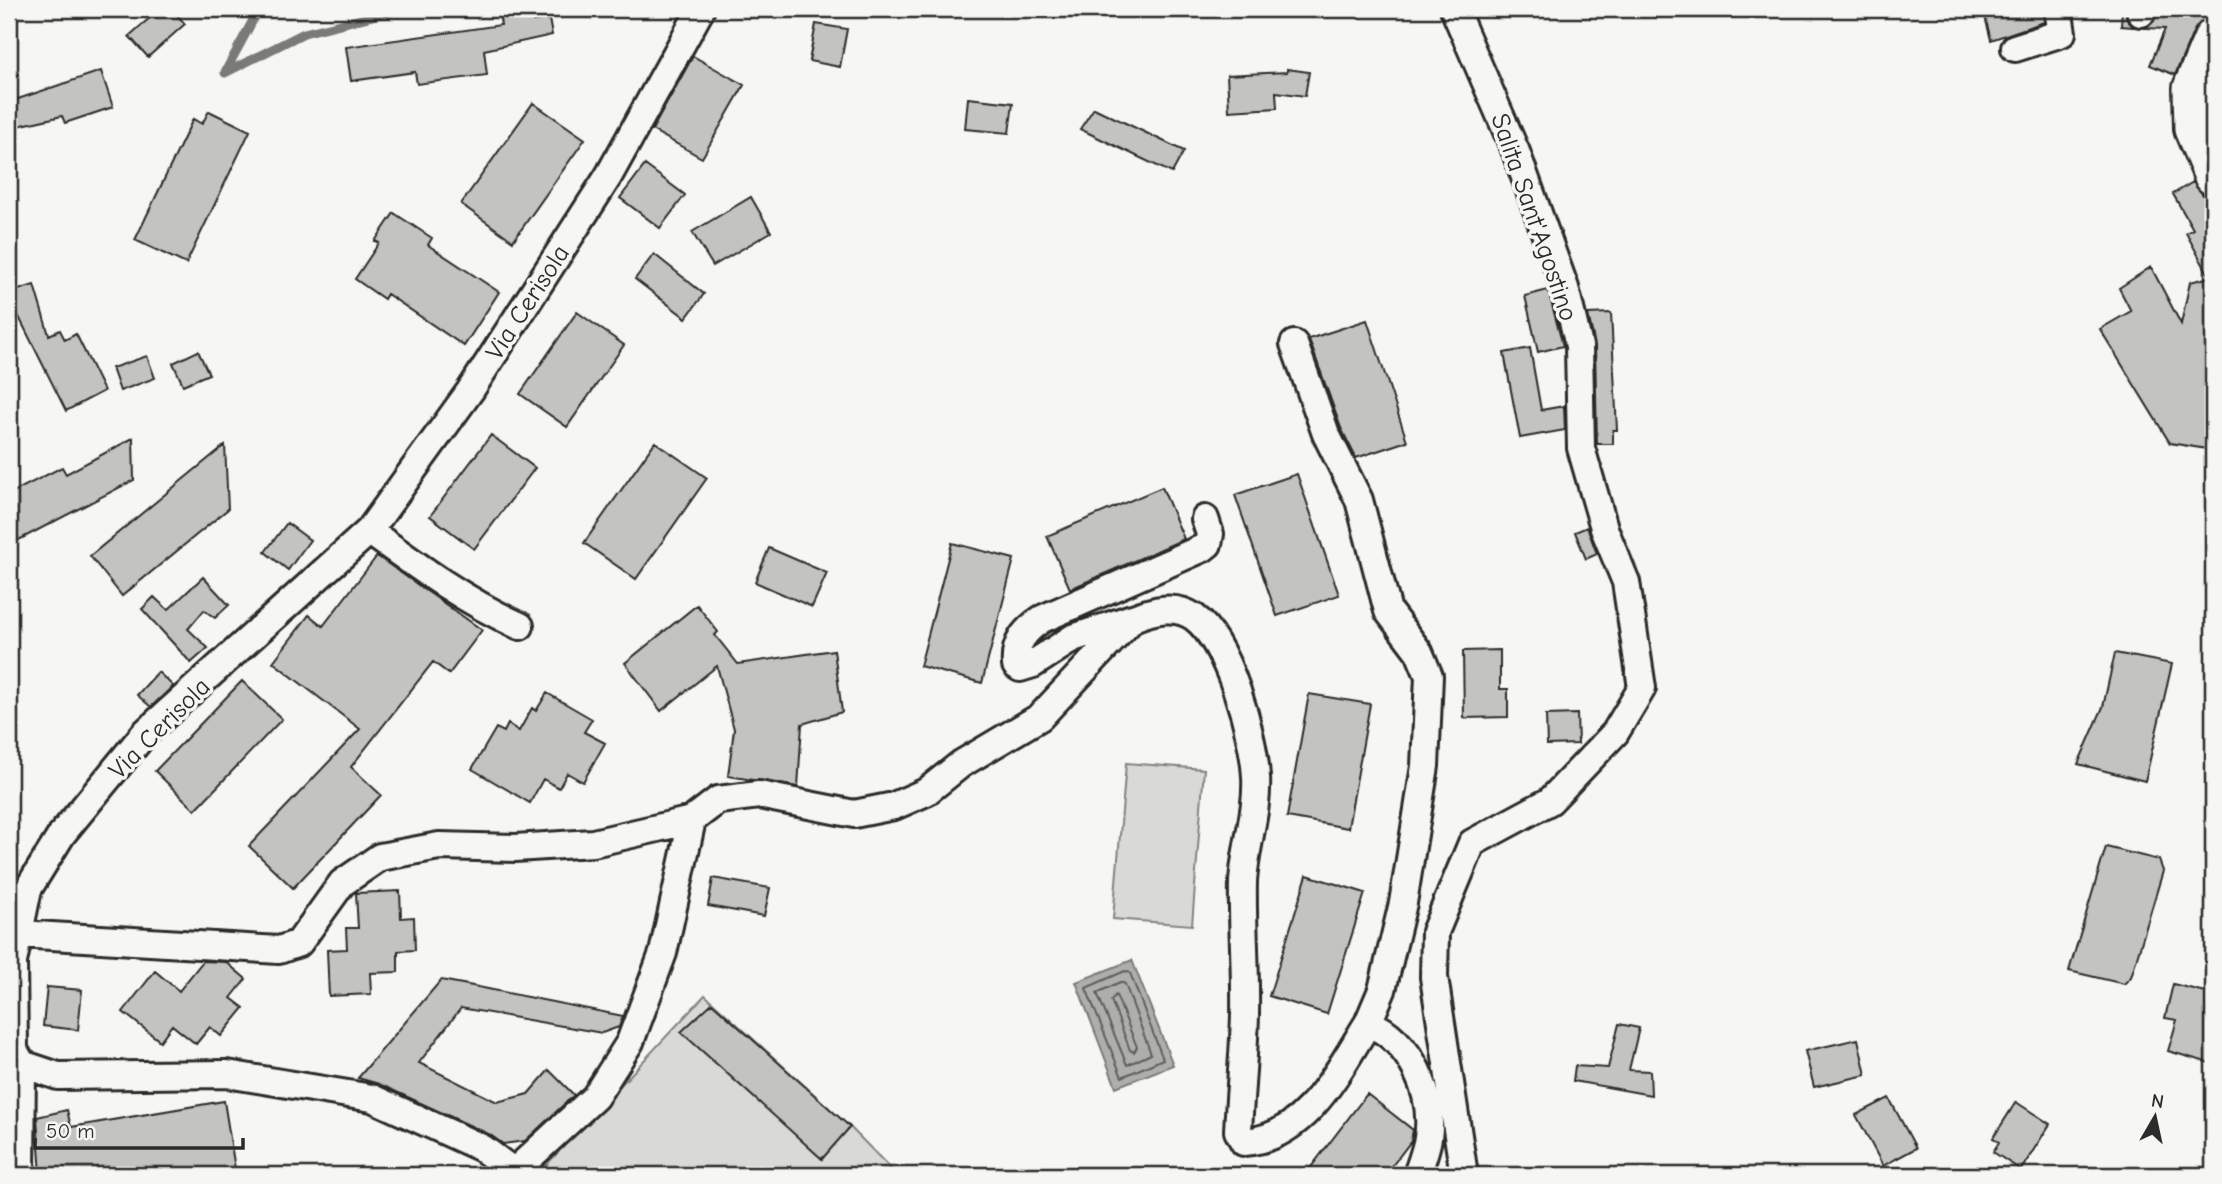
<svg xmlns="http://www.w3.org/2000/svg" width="2222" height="1184" font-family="'Comic Neue',sans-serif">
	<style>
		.green { fill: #d9d9d5; stroke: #828280; stroke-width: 2 }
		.water { fill: #aeaeab; stroke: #7a7a78; stroke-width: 2 }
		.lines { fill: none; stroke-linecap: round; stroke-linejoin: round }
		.shore { stroke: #5f5f5e; stroke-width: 2 }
		.stream { stroke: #7a7a78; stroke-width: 9 }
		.building { fill: #c3c3c0; stroke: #2b2b2b; stroke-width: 2 }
		.street-casing { stroke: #2b2b2b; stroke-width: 32 }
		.secondary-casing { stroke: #2b2b2b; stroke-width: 42 }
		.street { stroke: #f6f6f2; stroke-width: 26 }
		.secondary { stroke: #f6f6f2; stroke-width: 37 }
		.labels { text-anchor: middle; stroke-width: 7; stroke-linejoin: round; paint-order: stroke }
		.street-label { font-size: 26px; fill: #2b2b2b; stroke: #f6f6f2 }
	</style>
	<rect width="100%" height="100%" fill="#f6f6f2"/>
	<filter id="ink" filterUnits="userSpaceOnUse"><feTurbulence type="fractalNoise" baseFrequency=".0143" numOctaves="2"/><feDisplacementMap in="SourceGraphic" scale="14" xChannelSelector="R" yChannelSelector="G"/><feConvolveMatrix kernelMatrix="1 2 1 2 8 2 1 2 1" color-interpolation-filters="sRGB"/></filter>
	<g filter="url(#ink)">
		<path class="green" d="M1126 763 1204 769 1192 925 1113 919Z
			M705 995 850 1127 897 1175H540L549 1162Z"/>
		<path class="water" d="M1132 960 1173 1065 1116 1087 1076 982Z"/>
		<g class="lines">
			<path class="shore" d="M1125 971 1130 973 1163 1059 1122 1077 1086 988Z
				M1120 982 1125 984 1151 1054 1127 1065 1097 993Z
				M1116 995 1137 1047 1134 1052 1130 1050 1111 1000Z"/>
			<path class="stream" d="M225 72 259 9
				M225 73 304 33 401 9"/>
		</g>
		<path class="building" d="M160 9H172L185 24 148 57 129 36Z
			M508 9H530L533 21 549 19 552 35 484 50 487 75 417 84 415 72 351 81 346 47 501 25 499 14 509 12Z
			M1983 9H2043L2044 22 1991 40Z
			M2122 9H2125L2127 20 2134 27 2121 26Z
			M2157 9H2210L2206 19 2194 30 2175 75 2150 65 2165 29 2145 28 2154 21Z
			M816 24 847 29 840 67 809 61Z
			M693 56 744 85 702 158 652 130Z
			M1287 69 1309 72 1305 96 1276 92 1277 108 1229 111 1227 75 1287 72Z
			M101 71 113 107 65 123 62 116 9 128V102Z
			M968 98 1013 103 1009 133 965 129Z
			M533 103 585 139 513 241 461 204Z
			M1094 108 1184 151 1172 173 1080 129Z
			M209 111 250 131 186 264 135 240 193 119 202 124Z
			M645 165 685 195 660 228 620 198Z
			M2193 182 2213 208V450L2170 443 2100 329 2131 311 2119 288 2151 267 2181 324 2190 282 2210 277 2186 233 2193 229 2173 194Z
			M751 197 771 232 713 266 692 232Z
			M394 213 432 238 428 245 499 292 464 346 387 294 384 299 355 279 379 243 375 241Z
			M654 254 704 294 686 318 635 279Z
			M34 285 49 335 60 330 65 340 76 334 104 391 66 411 18 315 9 318V293Z
			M1548 290 1563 346 1538 352 1525 296Z
			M577 312 624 345 567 427 520 394Z
			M1611 313 1617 430H1613V444H1597L1595 345 1588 314Z
			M1367 320 1407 441 1356 458 1341 428 1309 339Z
			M1530 348 1541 410 1564 406 1565 430 1520 438 1504 353Z
			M198 351 209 374 183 385 173 363Z
			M147 356 155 378 120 391 112 368Z
			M491 435 535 468 474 549 430 516Z
			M133 438 134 480 9 545V494L62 467 66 474Z
			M655 442 707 478 636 579 584 543Z
			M225 445 228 509 122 596 90 556Z
			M1297 474 1339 595 1277 616 1235 495Z
			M1162 487 1184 539 1070 589 1047 536Z
			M287 523 310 540 288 570 265 552Z
			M1587 527 1597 554 1586 559 1575 532Z
			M952 543 1014 559 982 683 920 666Z
			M769 548 827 573 812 607 755 582Z
			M377 556 482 630 449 674 433 662 351 767 381 795 293 888 249 846 360 729 273 662 309 615 323 626Z
			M203 577 229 605 215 618 204 610 188 629 208 648 191 663 142 609 154 597 168 610Z
			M697 605 718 632 715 635 738 664 834 650 842 712 802 724 798 787 728 776 734 729 717 666 661 711 625 663Z
			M1500 650V689H1508V717L1464 718 1463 651Z
			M2115 653 2172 664 2145 781 2078 764 2103 707Z
			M158 672 173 686 151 707 137 695Z
			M242 681 282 719 195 810 155 771Z
			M547 693 592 719 584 732 605 743 583 782 567 773 559 788 543 779 530 803 472 769 496 728 504 732 508 724 519 731 532 708 536 711Z
			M1309 694 1370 704 1348 828 1287 817Z
			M1577 714 1578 744 1547 745 1546 715Z
			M2106 847 2159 860 2163 871 2131 977 2124 984 2069 971Z
			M1307 875 1365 893 1327 1014 1269 996Z
			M713 878 770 888 764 916 708 906Z
			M400 891 401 918 414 917 415 950 398 951V972L370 973 371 994 329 996 327 950 347 949 346 928H358L356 893Z
			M203 961 226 962 246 979 231 998 244 1008 221 1036 210 1027 196 1044 172 1025 160 1041 123 1012 155 971 179 991Z
			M441 980 473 986 623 1016 619 1027 602 1033 461 1008 419 1063 497 1102 528 1094 549 1070 574 1095 525 1141 503 1144 489 1134 379 1084 358 1078Z
			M2173 984 2213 994V1064L2168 1051 2177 1020 2165 1018Z
			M47 987 82 990 78 1030 43 1026Z
			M712 1003 850 1127 822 1159 681 1032Z
			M1619 1024 1639 1028 1629 1070 1650 1071 1651 1095 1573 1081 1575 1066 1608 1068Z
			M1858 1039 1866 1075 1814 1087 1805 1051Z
			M1367 1094 1413 1130 1411 1141 1385 1175H1305Z
			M1889 1098 1916 1148 1883 1166 1856 1115Z
			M224 1101 236 1175H41L37 1117 67 1110 71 1127Z
			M2016 1102 2050 1124 2021 1170 1993 1152 1999 1142 1993 1138Z"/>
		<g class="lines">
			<defs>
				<path id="street" d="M1454 9 1516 152 1565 288 1579 346 1581 448 1605 531 1626 582 1642 688 1615 733 1550 801 1472 843 1435 932 1434 977 1464 1175
					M2141 13V9
					M2015 48 2062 33 2058 9
					M1294 344 1326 434 1359 500 1388 611 1419 652 1429 676 1425 766 1403 903 1382 990 1368 1023
					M369 531C417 566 466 602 520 626
					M1132 618 1073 638 1033 664 1020 668 1016 665C1014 643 1025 630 1042 619L1203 548 1208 544 1210 534 1205 519
					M19 934 279 950 299 943 342 883 380 857 439 846 515 848 593 843 692 820
					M515 1171 595 1097 630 1042 663 953 692 820 718 800 759 795 854 814 894 806 926 792 961 764 1040 717 1133 618C1153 610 1175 604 1194 617 1228 642 1254 736 1256 777 1258 811 1245 847 1243 882 1242 926 1246 970 1245 1014 1244 1053 1240 1092 1238 1131L1244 1142C1306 1139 1339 1069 1368 1023 1410 1039 1435 1094 1428 1138 1426 1150 1421 1163 1417 1175
					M21 1175 22 1064
					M518 1175 482 1148 372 1098 227 1074 58 1076 22 1064 14 1050 13 962 28 889 62 834 145 733 369 531 470 391 608 177 701 9"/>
				<path id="secondary" d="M2213 38 2192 88 2193 129 2213 176"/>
			</defs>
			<use href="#street" class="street-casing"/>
			<use href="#secondary" class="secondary-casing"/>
			<use href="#street" class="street"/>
			<use href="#secondary" class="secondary"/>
		</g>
	</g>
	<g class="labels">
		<g class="street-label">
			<text transform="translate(1535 217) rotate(71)" y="9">Salita Sant'Agostino</text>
			<text transform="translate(527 302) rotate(-57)" y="9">Via Cerisola</text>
			<text transform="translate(159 728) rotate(-45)" y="9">Via Cerisola</text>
		</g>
	</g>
	<rect width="2222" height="1184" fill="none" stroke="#f6f6f2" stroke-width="35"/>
	<rect x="18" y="18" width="2187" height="1149" fill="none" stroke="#2b2b2b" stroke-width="2.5" filter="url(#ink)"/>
	<g transform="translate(2155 1117) rotate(9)" stroke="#f6f6f2" stroke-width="5" paint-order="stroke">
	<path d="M0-5L12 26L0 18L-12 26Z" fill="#2b2b2b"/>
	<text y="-10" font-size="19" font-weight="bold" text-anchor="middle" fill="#2b2b2b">N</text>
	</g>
	<path d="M35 1138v10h208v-10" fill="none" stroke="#2b2b2b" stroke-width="3.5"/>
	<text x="46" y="1138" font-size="21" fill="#2b2b2b" stroke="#f6f6f2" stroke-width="5" paint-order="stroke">50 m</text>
</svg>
